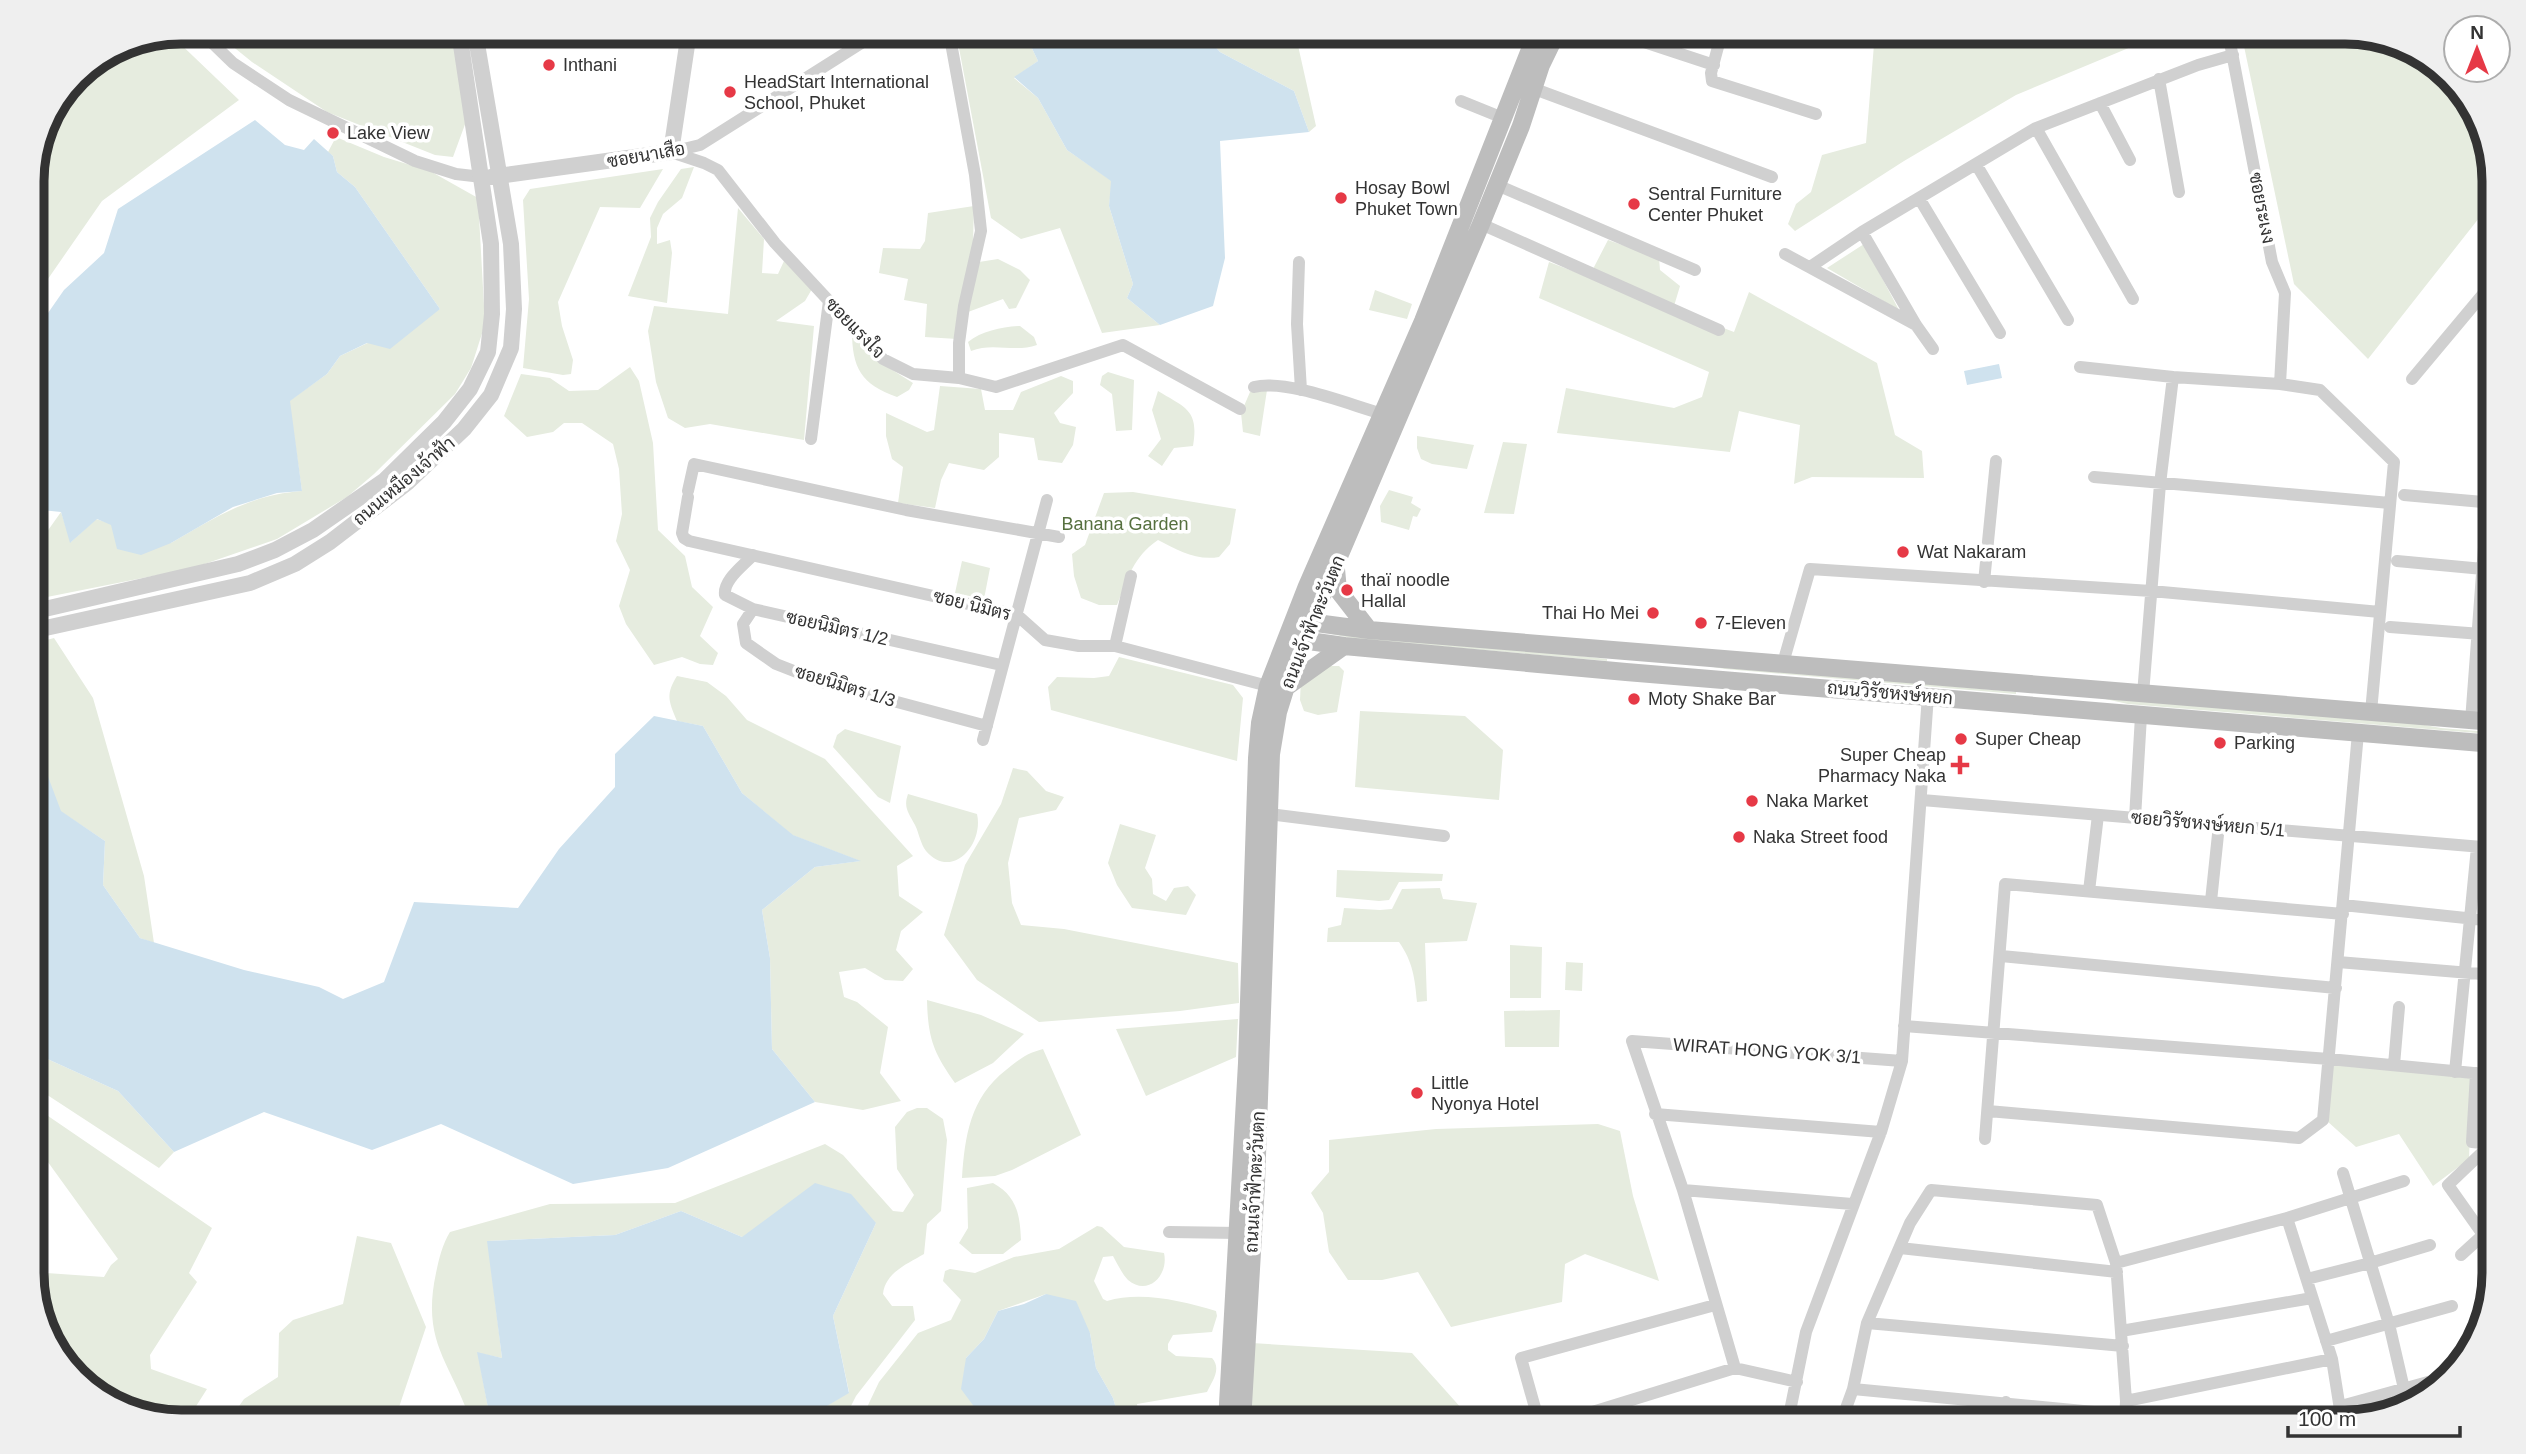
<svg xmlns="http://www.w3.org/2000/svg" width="2526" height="1454" font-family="Helvetica,Sarabun,sans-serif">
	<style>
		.green { fill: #e6ecdf }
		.water { fill: #cfe2ee }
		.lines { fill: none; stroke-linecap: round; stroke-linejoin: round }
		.minor { stroke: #d0d0d0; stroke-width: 12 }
		.tertiary { stroke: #d0d0d0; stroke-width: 16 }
		.secondary { stroke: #bdbdbd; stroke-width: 18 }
		.poi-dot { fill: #e63946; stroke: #fff; stroke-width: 2.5 }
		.labels { text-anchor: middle; stroke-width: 7; stroke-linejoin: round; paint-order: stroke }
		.poi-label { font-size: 18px; fill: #333; stroke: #fff; text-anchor: start }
		.street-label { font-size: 18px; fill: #333; stroke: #fff }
		.park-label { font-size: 18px; fill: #56703f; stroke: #fff }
		.rim { fill: none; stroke: #333; stroke-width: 9 }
	</style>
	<rect width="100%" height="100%" fill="#fff"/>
	<path class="green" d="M215 32H454L467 119 453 157 435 155 327 112 252 62Z
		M956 32H1044L1028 40 1038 61 1014 78 1038 98 1067 150 1112 181 1109 206 1133 284 1127 298 1160 325 1102 333 1060 228 1021 239 991 218Z
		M1202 32H1295L1316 126 1309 132 1294 91 1220 52Z
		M1875 32H2167L2016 95 1904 161 1795 231 1788 224 1796 204 1811 192 1822 155 1866 143Z
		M2241 32H2346L2420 51 2470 98 2494 171V199L2368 359 2294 284Z
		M170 34 239 100 102 201 32 302V171L43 123 75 75 124 43Z
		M336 137 384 157 430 171 478 198 485 324 471 368 455 394 374 474 347 497 277 539 193 568 42 598 41 582 32 584V542L39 543 61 512 71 542 96 519 171 543C216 517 249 495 302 491L289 401 327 374 340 356 440 309 355 187 337 172 333 156 328 152Z
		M694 167 682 198 663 214 657 228V244L670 240 672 253 667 303 628 296 651 237 650 218 658 202 681 169Z
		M663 169 640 208 600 207 558 302 562 326 573 360 571 374 563 375 523 368 529 299 523 200 530 189Z
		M974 206 973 243 957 339 925 337 927 304 904 300 908 279 879 273 883 248 920 249 925 241 928 213Z
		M738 208 764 239 762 273 778 274 784 261 812 289 805 301 776 321 814 326 804 440 710 424 685 428 668 418 656 382 648 331 654 306 728 314Z
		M1608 240 1659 258 1660 270 1680 286 1674 306 1593 269Z
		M1864 244 1899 310 1827 268Z
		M998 259 1020 270 1030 280 1016 308 1009 309 1003 299 968 312 979 262Z
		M1549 262 1734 332 1749 292 1877 363 1895 435 1922 451 1924 478 1812 477 1794 484 1800 425 1739 411 1730 452 1557 433 1566 388 1674 408 1702 397 1709 372 1539 298Z
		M1375 290 1412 304 1407 319 1369 310Z
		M1020 326 1034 337 1037 345C1015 353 993 342 971 351L968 342C982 331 1002 327 1020 326Z
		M852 331 875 359 913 383 909 390 897 397C861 384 852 368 852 331Z
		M630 367 639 381 653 443 658 530 685 556 692 587 713 607 700 636 718 653 713 665 700 664 682 657 654 665 626 624 619 606 630 570 616 541 622 514 619 469 613 444 582 423H564L553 432 527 437 504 416 521 374 550 378 569 391 598 390Z
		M1108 372 1134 380 1132 430 1116 431 1112 394 1100 385 1102 376Z
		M1061 376 1073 381V393L1054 413 1060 423 1076 427 1073 445 1062 463 1038 460 1034 438 999 433V457L984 470 949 463 941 480 935 508 898 503 903 467 892 459 886 436V413L927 432 934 430 940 386 981 389 985 410H1013L1021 392Z
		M1267 390 1260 436 1243 432 1241 413 1250 392Z
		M1158 391C1186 408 1199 410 1193 446L1174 448 1162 466 1148 456 1161 439 1152 410Z
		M1417 436 1474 445 1467 469 1432 464 1421 459 1417 448Z
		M1503 442 1527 444 1514 514 1484 513Z
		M1389 490 1413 497 1411 503 1421 509 1417 517 1413 516 1409 530 1381 522 1380 506Z
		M1133 492 1236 509 1230 544 1219 557C1196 561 1178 550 1158 540 1133 557 1128 578 1117 605H1099L1081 598 1074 576 1072 554 1085 545 1104 493Z
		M962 561 990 568 984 599 955 593Z
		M1332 632 1572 655 1607 659V661L1357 639 1331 634Z
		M54 638 93 698 144 876 154 943 140 938 103 885 105 841 60 811 38 751H32V644Z
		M1119 657 1233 685 1243 698 1237 761 1051 710 1048 687 1057 677 1094 678 1109 676Z
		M1684 662 2016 692V694L1725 669Z
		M1325 666H1339L1344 671 1337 712 1318 715 1304 711 1300 700 1301 678Z
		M677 676 707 682 726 696 747 720 825 759 913 856 897 866 899 896 923 912 901 931 896 950 913 969 903 981 885 980 865 968 839 972 844 997 857 1002 888 1027 880 1073 901 1101 863 1110 815 1102 772 1049 770 958 762 910 815 867 860 861 792 835 742 793 703 726 677 721C669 702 665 695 677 676Z
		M2096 697 2408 722 2441 728 2489 732V734L2128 704Z
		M1360 711 1465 716 1503 750 1499 800 1355 787Z
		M845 729 901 746 890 803 878 797 833 747 837 735Z
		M1013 768 1027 771 1046 791 1064 797 1056 810 1019 818 1008 863 1012 903 1021 925 1064 929 1238 963 1239 1003 1180 1011 1039 1022 977 980 944 935 965 865 1001 804Z
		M908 794 977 814C984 844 952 881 926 851 920 843 919 833 915 825 909 813 903 808 908 794Z
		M1120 824 1156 835 1145 868 1152 879 1153 894 1166 901 1174 888 1188 886 1196 895 1186 915 1132 908 1117 885 1108 863Z
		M1337 870 1443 874 1442 881 1399 882 1389 900 1379 901 1336 897Z
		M1440 888 1443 899 1477 903 1467 941 1425 943 1427 1001 1417 1002C1415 979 1413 962 1399 942H1327L1328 928 1341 925 1344 908 1380 910 1392 909 1402 889Z
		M1510 945 1542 947 1541 998H1510Z
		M1566 962 1583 963 1582 991 1565 990Z
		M927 1000 981 1015 1024 1034 993 1063 955 1083C933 1052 928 1038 927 1000Z
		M1560 1010 1559 1047H1505L1504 1011Z
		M1238 1019 1236 1057 1146 1096 1116 1029Z
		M1043 1049 1081 1135 1012 1170 995 1176 962 1178C965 1136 970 1098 1006 1070 1018 1060 1027 1053 1043 1049Z
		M32 1052 118 1091 174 1152 159 1168 32 1085Z
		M2332 1062 2472 1076 2469 1159 2433 1186 2399 1134 2356 1147 2327 1121Z
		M32 1105 212 1228 189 1273 197 1282 150 1355 151 1369 207 1389 186 1422 106 1403 56 1356 32 1283V1272L104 1277 111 1265 118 1259 32 1140Z
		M917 1108H927L943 1119 947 1140 941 1211 927 1224 924 1254C907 1264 885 1273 883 1294L892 1306H913L915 1320 856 1396 843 1422H811L815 1413 849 1392 833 1316 876 1223 742 1237 681 1211 615 1235 488 1241 502 1358 478 1353 489 1413 496 1422H471C451 1362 421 1343 436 1273 439 1259 442 1245 450 1232L550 1204 675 1203 825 1144 843 1155 893 1211 903 1212 914 1195 897 1169 895 1127 907 1112Z
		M1598 1124 1620 1131 1633 1196 1659 1281 1585 1254 1565 1264 1562 1302 1451 1327 1418 1272 1382 1280H1348L1329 1252 1323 1213 1311 1193 1329 1172V1140L1436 1129Z
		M993 1183C1017 1196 1020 1215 1021 1240L1003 1254H972L959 1243 968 1228 967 1188Z
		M1097 1226 1102 1227 1124 1247 1164 1253C1169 1275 1148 1297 1128 1280 1122 1274 1117 1263 1113 1256L1103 1257 1094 1281 1103 1299 1107 1301C1141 1291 1182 1301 1216 1311L1217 1316 1212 1332 1173 1335 1168 1344V1350L1176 1356 1212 1358C1222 1369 1212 1381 1207 1392L1137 1404 1140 1422H1120L1113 1398 1096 1368 1090 1333 1046 1294 998 1311 984 1339 966 1358 981 1416 995 1422H860L879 1382 918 1333 951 1320 961 1300 943 1281 945 1271 950 1269 975 1273 1014 1257 1059 1249Z
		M357 1236 391 1243 426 1327 394 1422H228L244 1399 278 1377 279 1333 293 1320 343 1304Z
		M1252 1343 1412 1353 1471 1419 1355 1422 1251 1417Z
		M2011 1407 2119 1418 2118 1422H2009Z"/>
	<path class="water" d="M1044 32H1202L1220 52 1294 91 1309 132 1220 141 1225 258 1213 306 1160 325 1127 298 1133 284 1109 206 1111 181 1067 150 1038 98 1014 77 1038 61 1028 40Z
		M255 120 285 145 304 150 314 139 333 156 337 172 355 187 440 309 390 349 367 343 340 356 327 374 290 401 302 491 277 493 233 507 171 543 141 555 117 549 111 525 97 519 70 543 61 512 32 509V336L64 290 104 253 118 209Z
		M1999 364 2002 378 1967 385 1964 371Z
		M654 716 703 726 742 793 793 835 861 861 815 867 762 910 770 958 772 1049 815 1102 668 1168 573 1184 441 1124 372 1150 264 1112 174 1152 118 1091 32 1052V751L38 750 61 811 105 841 103 885 140 938 244 970 319 987 343 999 384 982 414 902 518 908 559 849 615 787V754Z
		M815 1183 851 1194 876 1223 833 1316 849 1393 815 1413 811 1422H496L489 1413 477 1352 502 1358 487 1241 615 1235 681 1211 742 1237Z
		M1046 1294 1076 1301 1090 1333 1096 1368 1113 1398 1120 1422H995L981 1416 961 1389 966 1358 984 1339 998 1311 1024 1304Z"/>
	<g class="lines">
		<path class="minor" d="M201 32 233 63 289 100 415 161 456 174 482 177
			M949 32 975 175 981 231 964 306 959 343V378
			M1722 32 1711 73 1712 81 1816 114
			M2228 32 2272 262 2285 293 2280 384
			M1629 37 1714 65
			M2159 79 2179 192
			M1532 88 1772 177
			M1461 101 1503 118
			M2100 103 2130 160
			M2036 128 2133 299
			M671 152 704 163 718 170 775 243 883 359 913 374 959 378 996 387 1123 345 1240 409
			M671 152 700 145 874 35 886 32
			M1976 164 2068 320
			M1497 185 1695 270
			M1919 198 2000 333
			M1481 224 1719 330
			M1862 232 1916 325 1933 349
			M1785 254 1916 325
			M1299 262 1297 324 1301 390
			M1810 267 1862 232 2036 128 2198 65 2233 55
			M2080 367 2173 377 2280 384 2320 390 2394 462 2371 712
			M2412 379 2494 281
			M1254 387C1287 379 1350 405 1383 414
			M811 439 829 301
			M2094 477 2390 503
			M688 491 694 464 906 510 1059 537
			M2404 495 2494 503
			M688 497 682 533 684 538 689 541 1017 615 1045 640 1079 646H1115L1268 686
			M753 555C743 566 723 580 725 595L753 609 1001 665
			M2397 561 2494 570
			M1984 582 1996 461
			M753 609 743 624 746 643 776 664 822 682 987 726
			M2390 627 2494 635
			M1115 646 1131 576
			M1783 663 1810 569 2151 591 2380 612
			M2143 694 2160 484 2173 377
			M2471 721 2494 414
			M983 740 1047 500
			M1922 800 2494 848
			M1269 814 1444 836
			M2135 818 2141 716
			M2089 891 2098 815
			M2211 901 2219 825
			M2343 905 2494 921
			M2001 956 2336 988
			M2338 962 2494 975
			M1904 1026 2329 1059 2494 1075
			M2394 1065 2399 1007
			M2455 1072 2477 847
			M2476 1073 2472 1142 2491 1144 2448 1185 2484 1236
			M1988 1111 2299 1138 2323 1120 2358 733
			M1655 1114 1881 1132
			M1985 1139 2005 884 2343 914
			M2343 1173 2389 1324 2408 1406
			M1683 1190 1852 1204
			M2287 1218 2332 1359 2342 1422
			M1169 1232 1239 1233
			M1900 1248 2117 1272
			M2461 1255 2494 1225
			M2116 1263 2287 1218 2404 1181
			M2307 1279 2370 1263 2430 1245
			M2488 1300 2486 1293 2489 1294
			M1867 1323 2123 1346
			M2121 1331 2312 1298
			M2326 1341 2452 1306
			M1735 1368 1683 1190 1632 1041 1902 1061
			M1853 1389 2125 1415
			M2126 1401 2332 1359
			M2341 1406 2446 1377
			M1539 1422 1521 1358 1715 1305
			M1560 1422 1735 1368 1797 1382
			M1784 1422 1790 1411 1806 1332 1881 1132 1902 1061 1928 695
			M1841 1422 1853 1389 1867 1323 1910 1223 1931 1190 2097 1205 2116 1263 2126 1401 2125 1422
			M2004 1422 2006 1402"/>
		<path class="tertiary" d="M491 177 671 152 689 32
			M32 612 238 564 275 550 313 530 385 480 444 422 470 389 488 352 492 314 491 244 459 32
			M32 631 250 583 295 564 330 542 407 483 464 429 491 395 511 348 514 309 511 244 475 32"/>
		<path class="secondary" d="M1336 569 1338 590 1369 630
			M1301 621 1369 630 2494 722
			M1295 639 1344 646 1626 672 2494 744
			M1285 688 1344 646
			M1227 1422 1247 1063 1257 758 1260 723 1268 686 1307 586 1423 321 1537 32
			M1242 1422 1256 1184 1271 754 1278 712 1293 664 1481 224 1521 126 1541 65 1557 32"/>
	</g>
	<g class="poi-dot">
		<circle cx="549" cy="65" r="7"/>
		<circle cx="730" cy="92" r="7"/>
		<circle cx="333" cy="133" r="7"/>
		<circle cx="1341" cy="198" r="7"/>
		<circle cx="1634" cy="204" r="7"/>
		<circle cx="1903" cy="552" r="7"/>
		<circle cx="1347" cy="590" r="7"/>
		<circle cx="1653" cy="613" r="7"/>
		<circle cx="1701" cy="623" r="7"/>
		<circle cx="1634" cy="699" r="7"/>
		<circle cx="1961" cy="739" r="7"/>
		<circle cx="2220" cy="743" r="7"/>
		<path d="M1956.5 754.5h7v7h7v7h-7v7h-7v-7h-7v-7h7z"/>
		<circle cx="1752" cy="801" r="7"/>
		<circle cx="1739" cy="837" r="7"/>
		<circle cx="1417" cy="1093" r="7"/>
	</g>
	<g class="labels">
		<g class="poi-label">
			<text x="563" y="71">Inthani</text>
			<text x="744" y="88">HeadStart International<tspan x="744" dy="21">School, Phuket</tspan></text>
			<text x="347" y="139">Lake View</text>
			<text x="1355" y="194">Hosay Bowl<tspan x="1355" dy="21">Phuket Town</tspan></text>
			<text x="1648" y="200">Sentral Furniture<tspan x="1648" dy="21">Center Phuket</tspan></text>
			<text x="1917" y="558">Wat Nakaram</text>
			<text x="1361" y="586">thaï noodle<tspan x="1361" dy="21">Hallal</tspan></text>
			<text x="1639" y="619" text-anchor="end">Thai Ho Mei</text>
			<text x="1715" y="629">7-Eleven</text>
			<text x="1648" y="705">Moty Shake Bar</text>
			<text x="1975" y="745">Super Cheap</text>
			<text x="2234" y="749">Parking</text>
			<text x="1946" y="761" text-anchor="end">Super Cheap<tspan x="1946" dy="21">Pharmacy Naka</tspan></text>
			<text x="1766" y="807">Naka Market</text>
			<text x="1753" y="843">Naka Street food</text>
			<text x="1431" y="1089">Little<tspan x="1431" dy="21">Nyonya Hotel</tspan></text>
		</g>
		<g class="street-label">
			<text transform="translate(646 155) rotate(-10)" y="6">ซอยนาเสือ</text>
			<text transform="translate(2262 208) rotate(79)" y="6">ซอยระเงง</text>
			<text transform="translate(855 328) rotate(46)" y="6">ซอยแรงใจ</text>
			<text transform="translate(404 481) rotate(-40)" y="6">ถนนเหมืองเจ้าฟ้า</text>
			<text transform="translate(972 605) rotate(14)" y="6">ซอย นิมิตร</text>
			<text transform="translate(1313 622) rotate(-68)" y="6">ถนนเจ้าฟ้าตะวันตก</text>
			<text transform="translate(837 628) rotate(13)" y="6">ซอยนิมิตร 1/2</text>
			<text transform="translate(845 686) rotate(17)" y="6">ซอยนิมิตร 1/3</text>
			<text transform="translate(1890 693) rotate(5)" y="6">ถนนวิรัชหงษ์หยก</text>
			<text transform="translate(2208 824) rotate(5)" y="6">ซอยวิรัชหงษ์หยก 5/1</text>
			<text transform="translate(1767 1051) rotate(4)" y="6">WIRAT HONG YOK 3/1</text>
			<text transform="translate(1255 1182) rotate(-87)" y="6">ถนนเจ้าฟ้าตะวันตก</text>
		</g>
		<g class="park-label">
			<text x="1125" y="530">Banana Garden</text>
		</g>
	</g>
	<path d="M0 0H2526V1454H0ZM181 44H2345A137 137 0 0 1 2482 181V1273A137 137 0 0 1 2345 1410H181A137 137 0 0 1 44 1273V181A137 137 0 0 1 181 44Z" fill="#efefef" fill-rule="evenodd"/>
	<path class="rim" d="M181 44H2345A137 137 0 0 1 2482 181V1273A137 137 0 0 1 2345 1410H181A137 137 0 0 1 44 1273V181A137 137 0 0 1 181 44Z"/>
	<g transform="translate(2477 49)"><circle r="33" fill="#ffffff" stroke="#adadad" stroke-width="2"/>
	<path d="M0-5L12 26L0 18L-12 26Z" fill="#e63946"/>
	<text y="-10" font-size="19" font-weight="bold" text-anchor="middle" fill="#333333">N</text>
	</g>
	<path d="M2288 1426v10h172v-10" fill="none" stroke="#333333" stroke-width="3.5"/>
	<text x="2298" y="1426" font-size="21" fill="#333333" stroke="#ffffff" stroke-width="5" paint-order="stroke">100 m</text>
</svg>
